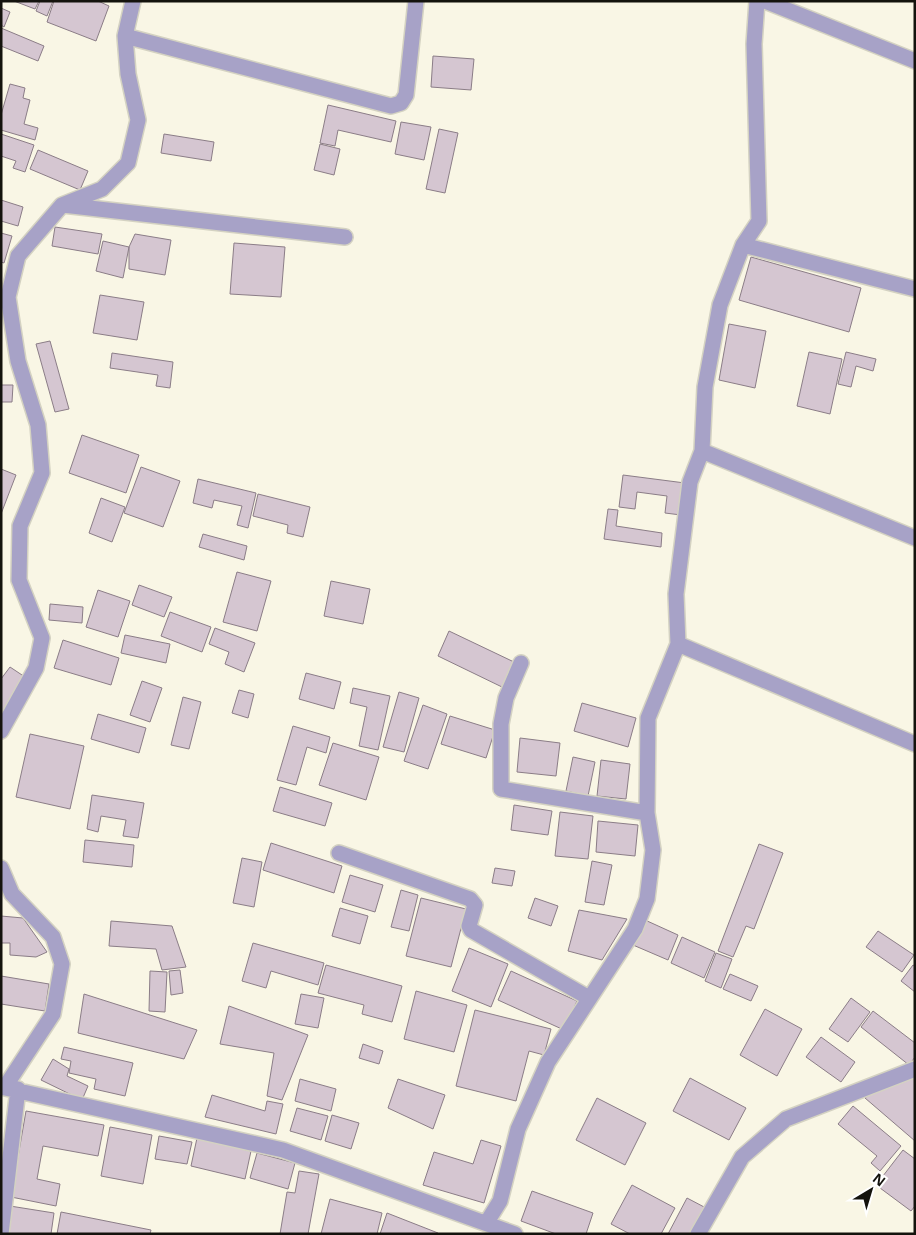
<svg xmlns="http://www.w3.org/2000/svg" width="916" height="1235" font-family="'Noto Sans',sans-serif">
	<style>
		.building { fill: #d5c6d1; stroke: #8b7d87 }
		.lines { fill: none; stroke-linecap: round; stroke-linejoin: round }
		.street-casing { stroke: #d4d2c2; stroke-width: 18 }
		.street { stroke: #a7a2c7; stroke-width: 15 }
	</style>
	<rect width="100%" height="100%" fill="#f9f6e5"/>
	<path class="building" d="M14 1H39L35 9Z
		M40 1H53L47 16 36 11Z
		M54 1H98L109 6 96 41 47 22Z
		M1 8 10 12 4 27 1 25Z
		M1 28 44 46 38 61 1 46Z
		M433 56 474 59 471 90 431 87Z
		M10 84 25 88 23 98 30 100 24 124 38 128 35 140 1 130V115Z
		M328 105 396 121 391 142 338 130 335 146 320 143Z
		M401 122 431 127 424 160 395 154Z
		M439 129 458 133 445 193 426 189Z
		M1 134 34 145 25 172 13 168 16 161 1 156Z
		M164 134 214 142 211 161 161 153Z
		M320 144 340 149 334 175 314 170Z
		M38 150 88 171 80 190 30 169Z
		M1 200 23 207 18 226 1 221Z
		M55 227 102 234 98 254 52 246Z
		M1 233 12 236 4 263 1 262Z
		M135 234 171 240 165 275 129 269V247Z
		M103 241 129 247 123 278 96 271Z
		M234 243 285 247 281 297 230 294Z
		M751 257 861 288 849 332 739 300Z
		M100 295 144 302 137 340 93 333Z
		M729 324 766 331 755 388 719 380Z
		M50 341 69 409 55 412 36 344Z
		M809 352 842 359 830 414 797 406Z
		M846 352 876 359 873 371 856 366 851 387 838 384Z
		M112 353 173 362 170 388 156 386 158 375 110 368Z
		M1 385H13L12 402H1Z
		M82 435 139 455 126 493 69 473Z
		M141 467 180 481 163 527 124 513Z
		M1 469 16 475 1 514Z
		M623 475 685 483 681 515 665 513 667 496 637 492 635 509 619 507Z
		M198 479 256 493 248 528 237 525 242 506 214 500 212 508 193 503Z
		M258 494 310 507 303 537 287 533 288 525 253 516Z
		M101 498 125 507 112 542 89 533Z
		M608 509 618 510 616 526 662 533 661 547 604 539Z
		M203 534 247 546 244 560 199 547Z
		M237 572 271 581 257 631 223 622Z
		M331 581 370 589 363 624 324 616Z
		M139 585 172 597 164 617 132 605Z
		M98 590 130 601 118 637 86 627Z
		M50 604 83 607 82 623 49 620Z
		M170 612 211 627 202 652 161 636Z
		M215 628 255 643 244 672 225 664 229 652 209 644Z
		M449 631 514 662 502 687 438 656Z
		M125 635 170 644 166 663 121 653Z
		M63 640 119 658 111 685 54 668Z
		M10 667 28 679 1 715V679Z
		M306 673 341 682 334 709 299 699Z
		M142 681 162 688 150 722 130 715Z
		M353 688 390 696 378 750 359 746 367 707 350 703Z
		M239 690 254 694 248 718 232 713Z
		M399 692 419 698 404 752 383 747Z
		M183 697 201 702 189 749 171 745Z
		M582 703 636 718 628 747 574 731Z
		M423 705 447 714 428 769 404 761Z
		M98 714 146 728 139 753 91 739Z
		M450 716 495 730 486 758 441 744Z
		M293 726 330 737 326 753 307 747 296 785 277 780Z
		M30 734 84 746 70 809 16 797Z
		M520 738 560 743 556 776 517 772Z
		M333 743 379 757 366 800 319 785Z
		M573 757 595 762 588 796 566 791Z
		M601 760 630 764 626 799 597 796Z
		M280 787 332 803 325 826 273 811Z
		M92 795 144 803 138 838 123 836 126 820 101 816 98 832 87 829Z
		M514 805 552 811 548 835 511 830Z
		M560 812 593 816 588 859 555 856Z
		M598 821 638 825 635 856 596 852Z
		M85 840 134 845 132 867 83 862Z
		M271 843 342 866 334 893 263 870Z
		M759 844 783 853 754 929 746 926 733 957 718 951Z
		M242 858 262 862 254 907 233 903Z
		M592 861 612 865 604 905 585 902Z
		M495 868 515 871 512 886 492 883Z
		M350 875 383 885 375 912 342 902Z
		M401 890 418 895 409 931 391 927Z
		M421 898 466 909 451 967 406 956Z
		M535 898 558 906 551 926 528 918Z
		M340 908 368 916 360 944 332 936Z
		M579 910 627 919 602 960 568 951Z
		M1 916 23 918 47 952 36 957 10 955V943H1Z
		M645 920 678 935 668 960 633 945Z
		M111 921 172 926 186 967 162 970 156 949 109 946Z
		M878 931 914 955 902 972 866 947Z
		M682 937 715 952 704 978 671 963Z
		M253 943 324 963 318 985 271 971 266 988 242 981Z
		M469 948 508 964 491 1007 452 991Z
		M716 953 732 959 721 988 705 981Z
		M326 965 402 986 392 1022 362 1014 364 1005 318 993Z
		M913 965 915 966V992L901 981Z
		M180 970 183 993 171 995 169 971Z
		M150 971 167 972 165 1012 149 1011Z
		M511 971 577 1001 564 1030 498 1000Z
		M730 974 758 986 751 1001 723 989Z
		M1 976 49 984 45 1011 1 1004Z
		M416 991 467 1005 454 1052 404 1039Z
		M84 994 197 1030 184 1059 78 1033Z
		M301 994 324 998 318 1028 295 1024Z
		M851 998 870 1012 848 1042 829 1029Z
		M229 1006 308 1035 282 1100 267 1096 274 1053 220 1044Z
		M765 1009 802 1029 777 1076 740 1055Z
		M475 1010 551 1029 544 1055 529 1051 516 1101 456 1086Z
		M873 1011 915 1043V1057L909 1065 861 1027Z
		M821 1037 855 1062 841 1082 806 1057Z
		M363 1044 383 1051 379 1064 359 1058Z
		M64 1047 133 1063 125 1096 94 1089 96 1079 69 1073 71 1061 61 1059Z
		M53 1059 69 1069 67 1076 88 1086 82 1100 41 1080Z
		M915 1074V1141L865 1098 880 1085Z
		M690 1078 746 1108 729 1140 673 1111Z
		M300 1079 336 1089 331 1111 295 1101Z
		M398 1079 445 1095 433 1129 388 1108Z
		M212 1095 265 1111 267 1101 283 1104 276 1134 205 1117Z
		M597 1098 646 1123 625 1165 576 1140Z
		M853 1106 901 1146 880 1171 871 1163 877 1156 838 1124Z
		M297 1108 328 1116 321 1140 290 1131Z
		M26 1111 104 1125 98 1156 43 1146 37 1179 60 1184 56 1206 11 1197Z
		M332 1115 359 1123 351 1149 325 1141Z
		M110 1127 152 1135 143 1184 101 1176Z
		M159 1136 192 1142 187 1164 155 1159Z
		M197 1138 251 1151 245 1179 191 1166Z
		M481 1140 501 1146 484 1203 423 1185 434 1152 473 1164Z
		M903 1150 915 1159V1206L911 1211 876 1185Z
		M257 1153 295 1163 288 1189 250 1178Z
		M299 1171 319 1174 308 1234H280L287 1192 295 1193Z
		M632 1185 675 1208 661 1234H630L611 1224Z
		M532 1191 593 1213 586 1234H556L521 1221Z
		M687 1198 706 1208 693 1234H668Z
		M330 1199 382 1213 377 1234H321Z
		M10 1206 54 1213 51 1234H6Z
		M61 1212 151 1230 150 1234H57Z
		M387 1213 438 1233V1234H380Z"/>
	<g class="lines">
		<defs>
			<path id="street" d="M765 1 915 61
				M125 36 391 106 401 103 406 95 416 1
				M63 205 345 237
				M743 245 915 289
				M702 451 915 538
				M678 644 915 744
				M521 663 506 698 501 724V789L647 813
				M1 731 36 668 42 638 19 580 20 526 42 473 38 425 18 361 8 297 18 256 62 205 102 189 128 163 138 120 128 74 125 36 133 1
				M339 853 470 899 475 905 469 926 471 930 589 998
				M1 868 12 894 53 937 62 964 53 1014 5 1087
				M1 1087 283 1150 515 1234
				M487 1222 500 1201 518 1129 548 1062 635 929 647 899 653 850 647 813 648 718 678 644 676 594 690 482 702 451 705 387 720 305 743 245 759 221 754 44 757 1
				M1 1234 18 1089
				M698 1234 742 1157 786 1119 915 1069"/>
		</defs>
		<use href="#street" class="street-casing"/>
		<use href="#street" class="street"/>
	</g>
	<rect width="916" height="1235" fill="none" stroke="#14130d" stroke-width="5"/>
	<g transform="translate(871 1190) rotate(38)" stroke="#ffffff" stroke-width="4" paint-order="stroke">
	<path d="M0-4L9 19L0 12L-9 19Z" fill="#14130d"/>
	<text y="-8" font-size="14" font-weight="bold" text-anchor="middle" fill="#14130d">N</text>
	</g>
</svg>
